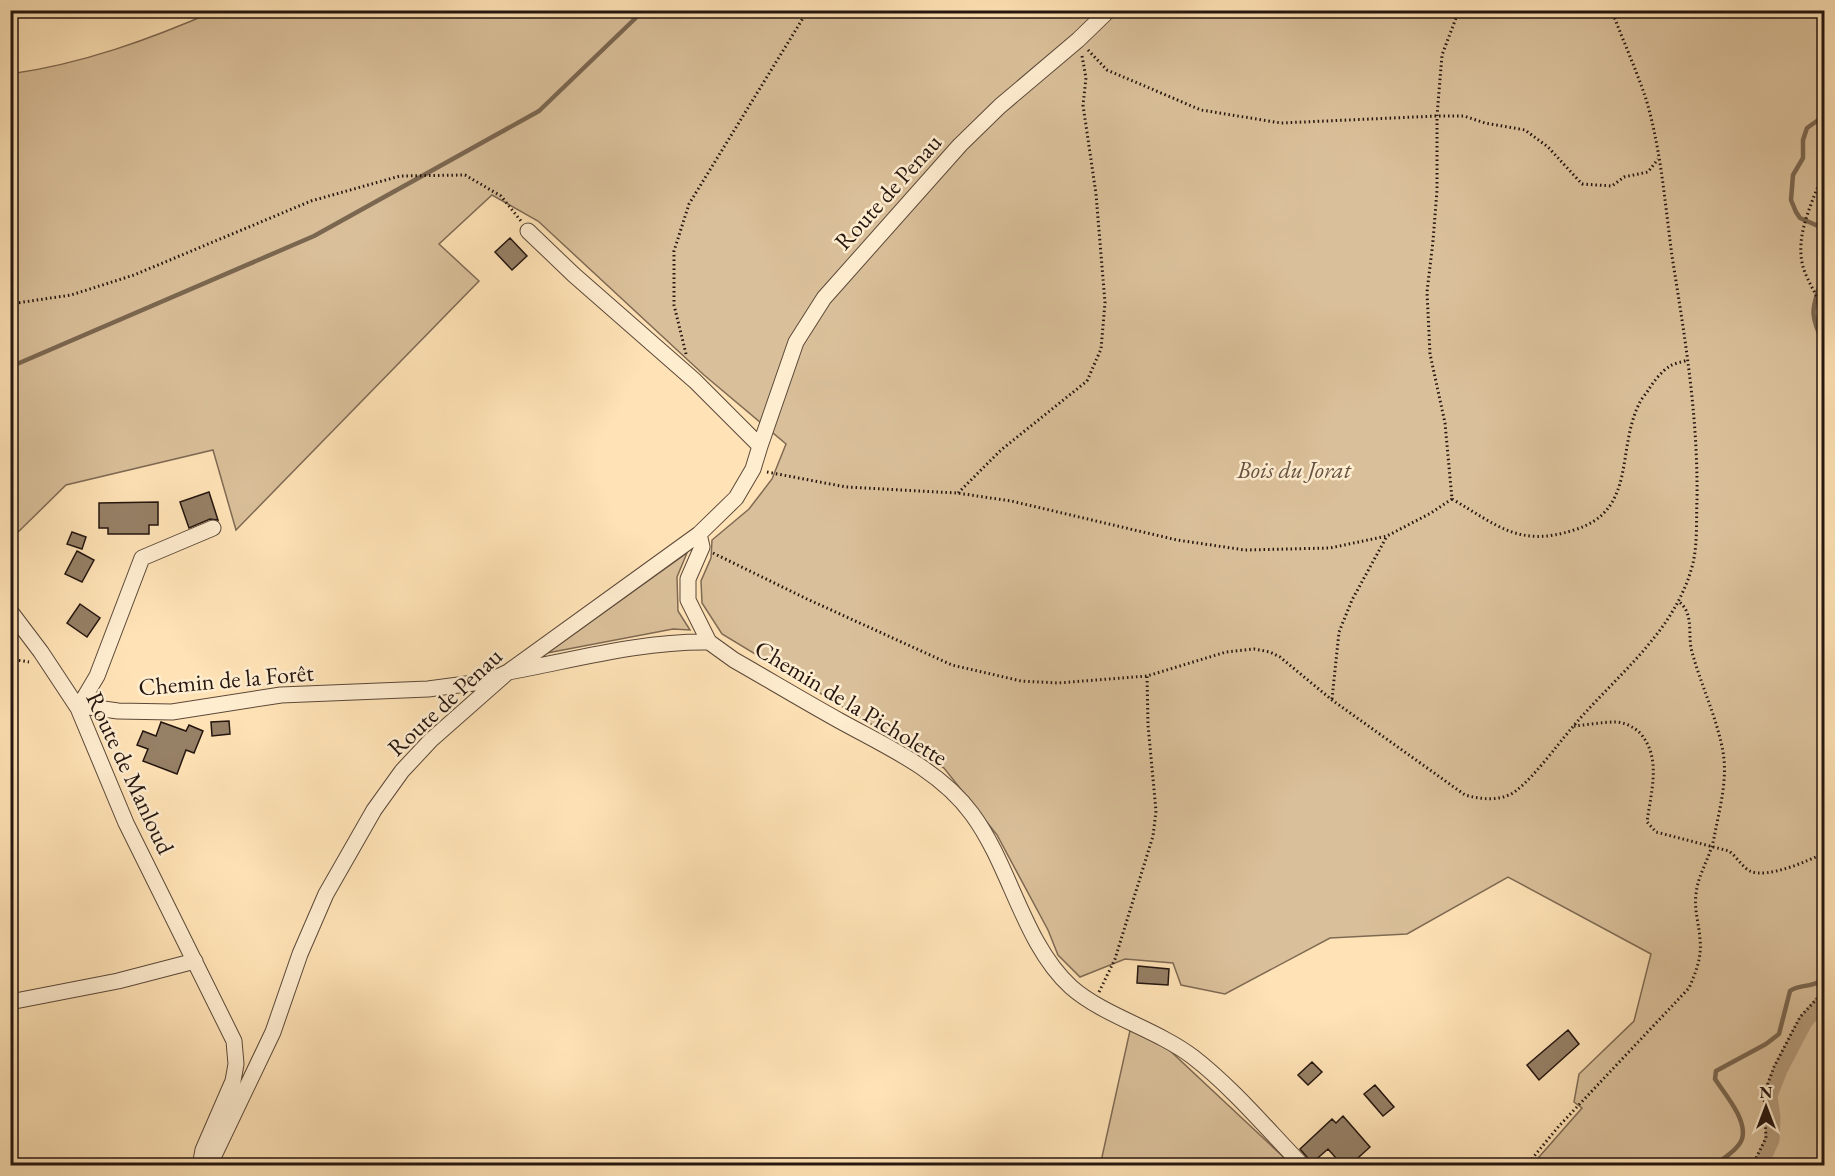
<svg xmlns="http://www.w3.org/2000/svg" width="1835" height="1176" font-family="'EB Garamond',serif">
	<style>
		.green { fill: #dac09a; stroke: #7f6a54; stroke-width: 1.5 }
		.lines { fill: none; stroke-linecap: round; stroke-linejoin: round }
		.stream { stroke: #7b6751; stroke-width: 4.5 }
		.canal { stroke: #b59d7d; stroke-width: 15 }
		.building { fill: #968066; stroke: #24150f; stroke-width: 1.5 }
		.minor-casing { stroke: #5b4839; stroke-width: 17 }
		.path { stroke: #24150f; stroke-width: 3; stroke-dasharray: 1.5 3; stroke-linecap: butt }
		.minor { stroke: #ffedd0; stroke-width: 15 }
		.labels { text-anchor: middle; stroke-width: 5; stroke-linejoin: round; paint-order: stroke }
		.street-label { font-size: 24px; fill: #24150f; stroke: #ffedd0 }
		.park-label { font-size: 24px; font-style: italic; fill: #645140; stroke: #ffedd0 }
	</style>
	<rect width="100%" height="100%" fill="#ffe3b6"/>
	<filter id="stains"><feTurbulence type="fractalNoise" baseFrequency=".00333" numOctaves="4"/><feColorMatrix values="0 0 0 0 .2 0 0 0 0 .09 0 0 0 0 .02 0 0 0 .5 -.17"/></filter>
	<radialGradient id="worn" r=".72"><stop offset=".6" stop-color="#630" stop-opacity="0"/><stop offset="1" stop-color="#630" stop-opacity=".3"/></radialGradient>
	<path class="green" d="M217 10 1824 11V1165H1532L1582 1108 1574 1102 1579 1074 1634 1021 1651 954 1508 877 1407 934 1330 938 1225 994 1181 985 1173 963 1125 959 1080 977 1058 955 1048 930 997 835 944 768 722 634 702 603 701 581 711 558 712 540 749 509 772 479 786 444 704 375 538 221 492 195 439 244 479 281 236 530 213 450 66 485 11 539 12 387 10 388V74C82 64 151 39 217 10Z
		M687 553 677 577 678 611 690 630 673 629 547 653Z
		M1131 1026 1151 1033 1292 1165 1100 1166Z"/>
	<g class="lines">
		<path class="stream" d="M1824 116 1807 128 1803 140V158L1793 175 1791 200 1796 212 1800 218 1818 226 1824 232
			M1824 269C1816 305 1805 307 1824 344
			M10 367 314 236 539 111 644 10
			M1714 1166C1723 1158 1738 1150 1742 1139 1748 1120 1724 1093 1715 1079L1716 1071 1766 1044 1779 1034 1790 991C1798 985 1809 987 1819 982L1824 965"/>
		<path class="canal" d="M1760 1166 1772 1140 1773 1117 1770 1096 1780 1070 1805 1022 1824 1000"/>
	</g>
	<path class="building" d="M510 238 527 256 512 270 495 252Z
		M209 492 218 520 210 519 189 528 180 502Z
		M158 502V525H149V534H108V528H99V503Z
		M72 532 86 537 82 549 67 544Z
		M77 551 94 560 82 582 65 574Z
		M80 604 100 618 87 637 67 623Z
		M229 721 230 734 212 736 211 722Z
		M161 722 186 731 189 725 203 731 194 753 186 750 177 774 143 761 148 749 137 745 143 731 156 736Z
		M1138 966 1169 969 1168 985 1137 983Z
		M1568 1030 1579 1044 1539 1080 1527 1065Z
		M1312 1062 1322 1072 1308 1085 1298 1075Z
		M1375 1085 1394 1107 1383 1116 1364 1094Z
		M1343 1116 1370 1147 1349 1166H1343L1328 1149 1312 1163 1300 1149 1332 1119 1336 1123Z"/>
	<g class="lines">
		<defs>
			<path id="minor" d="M760 446 796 342 824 298 960 145 1000 106 1078 40 1109 10
				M699 534 702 547 688 579V600L709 642 734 660C769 680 804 701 840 721 887 747 940 770 972 814 1011 867 1023 943 1071 987 1104 1016 1156 1029 1193 1057 1233 1088 1267 1129 1303 1166
				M10 611 41 652 78 708 126 823 234 1041 236 1064 233 1081 203 1150 200 1166
				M78 708 89 707 118 711 172 712 281 695 428 689 489 681 508 672C574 660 641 641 709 642
				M78 708 97 676 142 558 213 528
				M10 1002 118 981 195 961
				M209 1166 273 1032 300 954 326 894 374 810 402 771 431 740 508 672 699 534 736 498 753 469 760 446 695 381 574 275 528 231"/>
		</defs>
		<use href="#minor" class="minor-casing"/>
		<path class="path" d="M1088 50 1107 70 1201 110 1281 123 1437 116H1464L1485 123 1525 130 1548 147 1582 184 1612 186 1624 177 1648 172 1658 159
			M1824 171C1812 204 1791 241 1806 275 1812 289 1820 300 1824 314
			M10 304 71 295 134 275 311 201 400 176 465 175 501 196 521 221
			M686 354 674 305V251L689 204 808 10
			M767 472 846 487 957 493 1011 501 1177 540 1245 550 1330 548 1387 536 1431 513 1452 499 1445 423 1430 354 1427 292 1433 241 1437 190V116L1442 55 1459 10
			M958 493 1001 450 1087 381 1101 349 1105 303 1096 194 1083 105 1086 78 1082 56
			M1452 499C1497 525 1519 548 1574 530 1637 511 1616 451 1639 404 1641 399 1646 394 1649 389 1654 381 1662 371 1670 366 1675 363 1682 362 1688 360
			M713 553 807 599 952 665 1021 681 1058 683 1147 676 1226 652 1254 649 1270 652 1280 657 1332 700 1465 795C1480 799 1495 801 1509 795 1526 788 1558 744 1571 729 1614 677 1673 635 1692 567 1698 545 1696 521 1697 499 1698 415 1685 338 1672 256 1665 204 1661 149 1646 99 1637 72 1625 45 1615 19L1610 10
			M10 659 29 662
			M1332 699 1339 632 1352 600 1387 536
			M1574 726C1587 725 1602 722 1615 722 1624 722 1634 727 1640 733 1662 758 1651 791 1647 822L1656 832 1729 851C1737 857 1743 868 1750 871 1767 879 1808 861 1824 853
			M1099 992 1115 959 1153 836 1156 811 1148 725 1147 676
			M1526 1166 1559 1126 1689 988C1696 972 1702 957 1700 939 1699 924 1694 910 1696 894 1698 874 1710 858 1714 838 1719 811 1728 780 1723 752 1717 718 1701 685 1692 652 1687 635 1695 613 1678 601
			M1752 1166 1766 1138 1764 1094 1774 1067 1800 1017 1824 991"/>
		<use href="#minor" class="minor"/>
	</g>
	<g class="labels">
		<g class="street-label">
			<text transform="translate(888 192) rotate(-48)" y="8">Route de Penau</text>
			<text transform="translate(226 680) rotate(-5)" y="8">Chemin de la Forêt</text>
			<text transform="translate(445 702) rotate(-43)" y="8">Route de Penau</text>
			<text transform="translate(851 703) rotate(31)" y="8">Chemin de la Picholette</text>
			<text transform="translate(130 773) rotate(65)" y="8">Route de Manloud</text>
		</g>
		<g class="park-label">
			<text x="1294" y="478">Bois du Jorat</text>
		</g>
	</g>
	<rect width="1835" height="1176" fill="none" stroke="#ffe3b6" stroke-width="36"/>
	<rect x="12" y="12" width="1811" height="1152" fill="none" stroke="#24150f" stroke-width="3"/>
	<rect x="18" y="18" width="1799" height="1140" fill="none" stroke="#24150f" stroke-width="1.5"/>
	<g transform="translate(1766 1107)" stroke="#ffedd0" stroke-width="4.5" paint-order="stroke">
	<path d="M0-4.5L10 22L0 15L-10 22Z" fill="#24150f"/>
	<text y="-9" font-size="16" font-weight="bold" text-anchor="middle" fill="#24150f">N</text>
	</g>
	<rect width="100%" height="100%" filter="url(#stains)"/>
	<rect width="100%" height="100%" fill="url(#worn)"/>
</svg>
